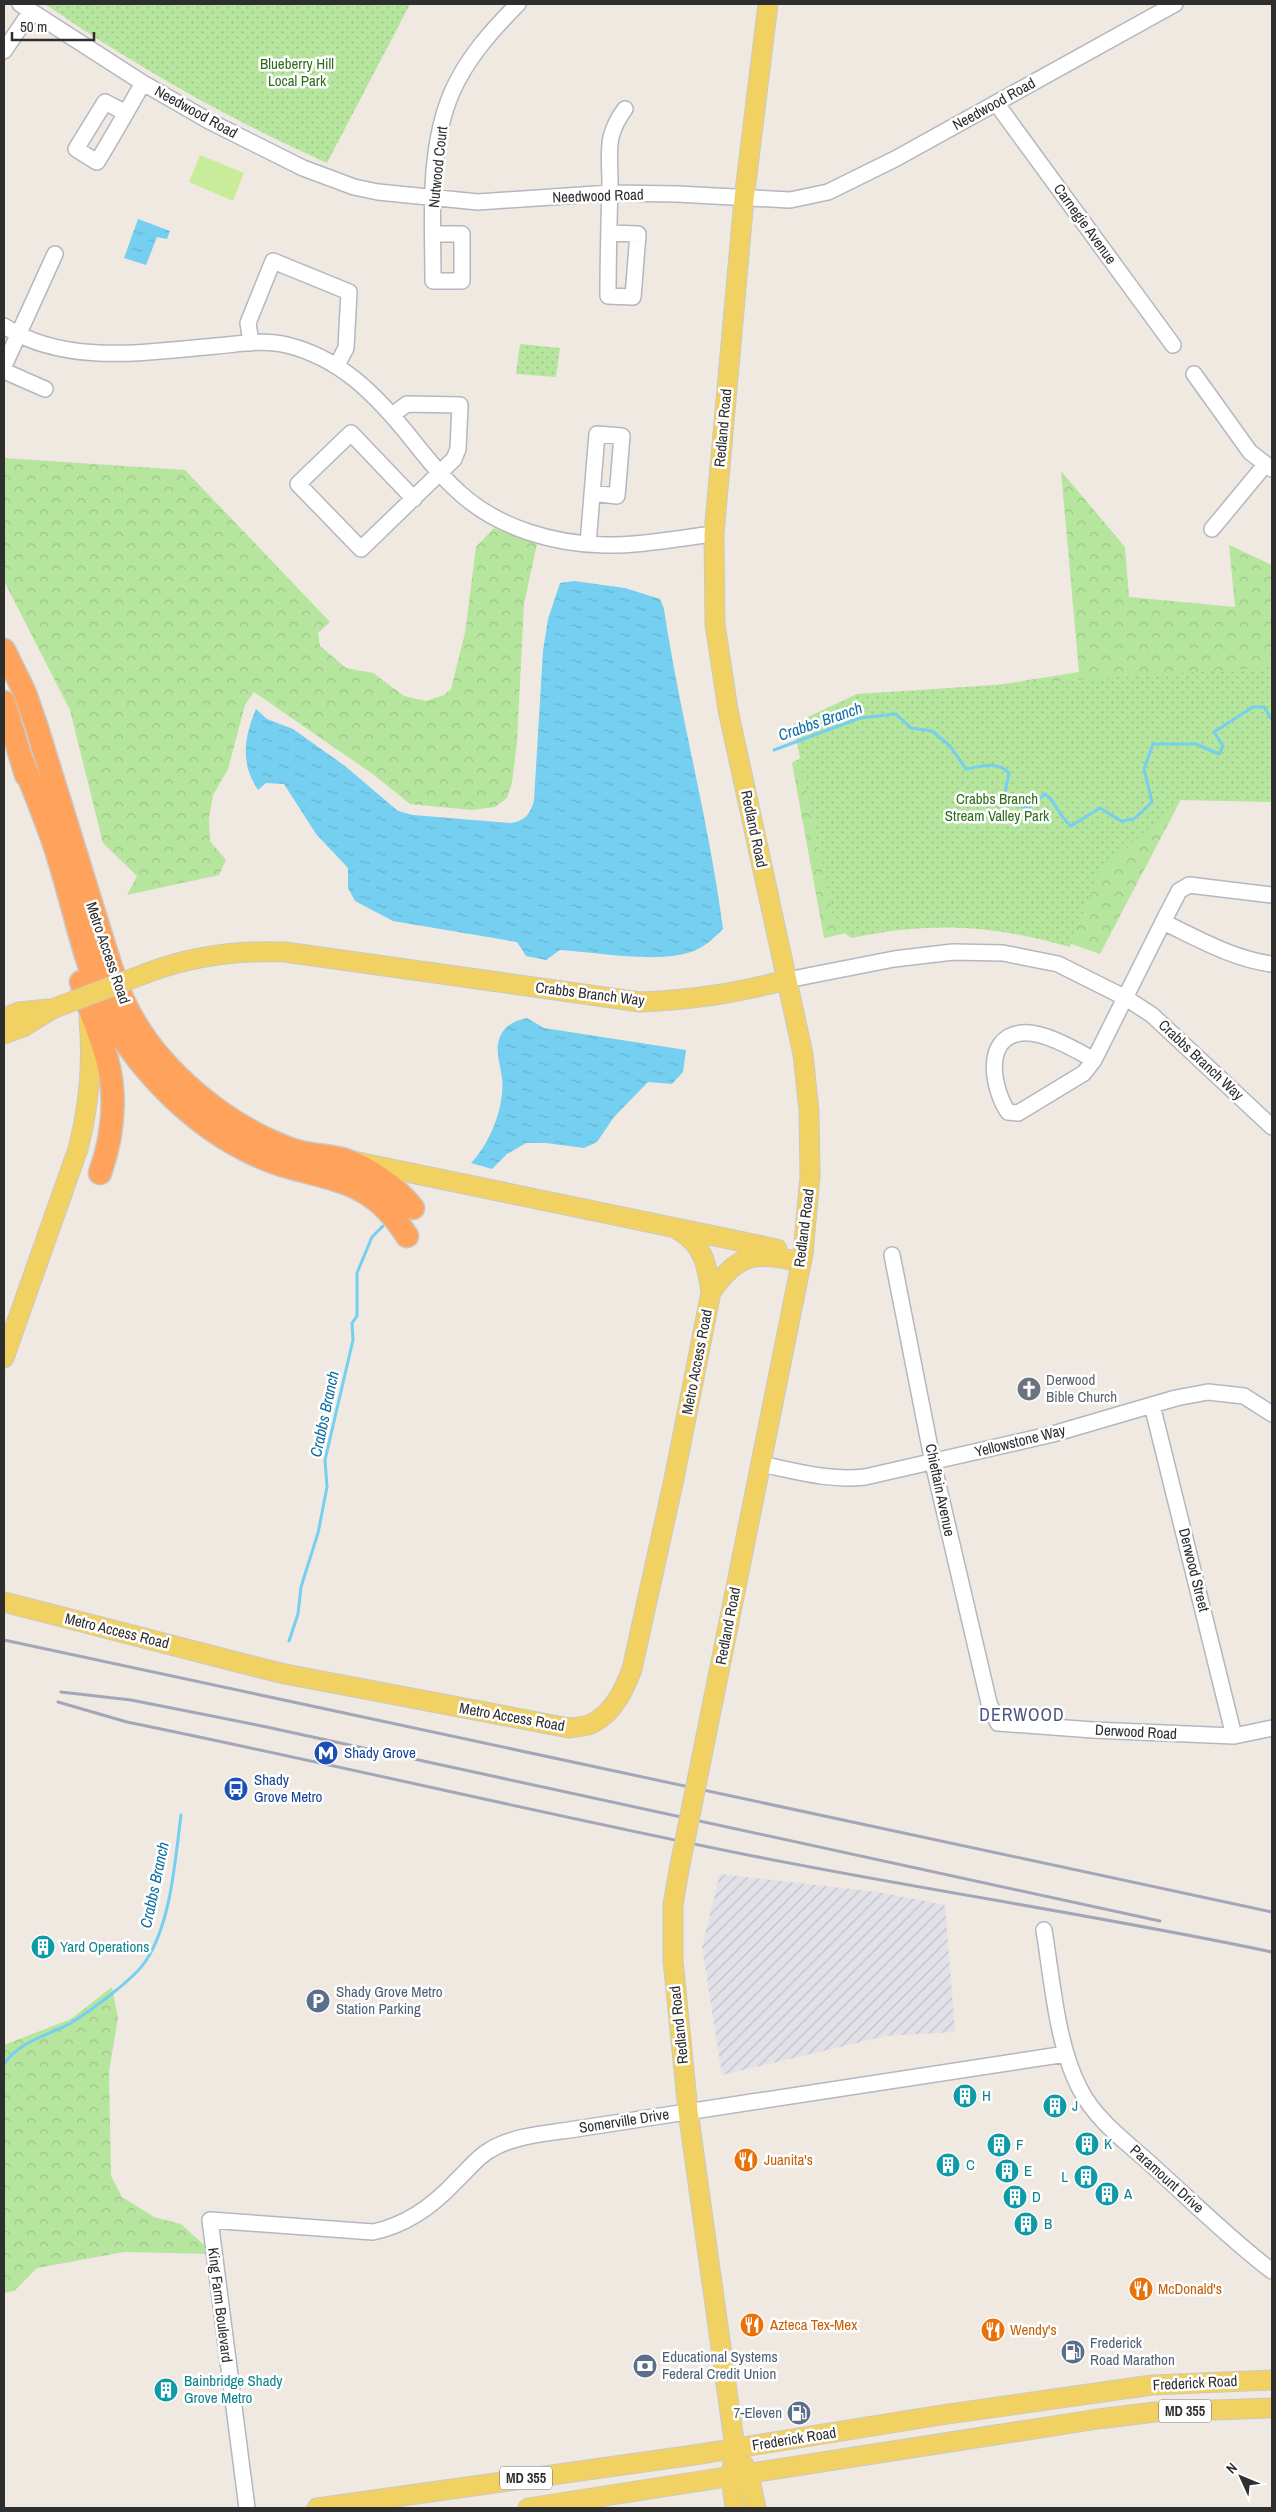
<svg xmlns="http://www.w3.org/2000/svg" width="1276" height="2512" font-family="'Archivo Narrow',sans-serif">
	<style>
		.industrial { fill: url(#industrial-furrows) }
		.forest { fill: url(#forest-crowns) }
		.park { fill: url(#park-dots) }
		.pitch { fill: #c9ec9a }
		.water { fill: url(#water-ripples) }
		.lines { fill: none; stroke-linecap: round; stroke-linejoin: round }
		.stream { stroke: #75cff0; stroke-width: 3 }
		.minor-casing { stroke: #b4b7c1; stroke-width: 18 }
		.major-casing { stroke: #c9c9c9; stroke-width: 21 }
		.highway-casing { stroke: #c9c9c9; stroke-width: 25 }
		.minor { stroke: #fff; stroke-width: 15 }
		.major { stroke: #f2d163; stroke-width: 19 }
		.highway { stroke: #ffa35c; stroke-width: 22 }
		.rail { stroke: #a3a6b8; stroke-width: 3 }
		.major-bridge-casing { stroke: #c9c9c9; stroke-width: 21; stroke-linecap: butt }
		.major-bridge { stroke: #f2d163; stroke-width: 19 }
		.labels { text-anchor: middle; stroke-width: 5; stroke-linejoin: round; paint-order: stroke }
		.shield { fill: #fff; stroke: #6d6d6d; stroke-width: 1 }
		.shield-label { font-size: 14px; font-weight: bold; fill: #2e2e2e }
		.park-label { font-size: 15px; fill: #2c6e1b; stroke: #fff }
		.street-label { font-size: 15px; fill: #2e2e2e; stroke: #fff }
		.worship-label { font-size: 15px; fill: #5b616d; stroke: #fff; text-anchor: start }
		.transit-label { font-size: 15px; fill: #164399; stroke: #fff; text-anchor: start }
		.culture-label { font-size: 15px; fill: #0d838f; stroke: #fff; text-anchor: start }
		.service-label { font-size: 15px; fill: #4e5e75; stroke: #fff; text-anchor: start }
		.food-label { font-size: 15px; fill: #c56008; stroke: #fff; text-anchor: start }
		.water-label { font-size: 16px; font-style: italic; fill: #0d6fa3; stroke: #fff }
		.quarter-label { font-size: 18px; letter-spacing: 1px; fill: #4d5680; stroke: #fff }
	</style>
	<defs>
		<pattern id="industrial-furrows" width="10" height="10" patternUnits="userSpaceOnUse" patternTransform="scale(1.25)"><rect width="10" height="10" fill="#e3e1e8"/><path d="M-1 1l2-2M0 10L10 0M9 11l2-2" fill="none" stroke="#c3c1c7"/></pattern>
		<pattern id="forest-crowns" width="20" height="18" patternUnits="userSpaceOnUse" patternTransform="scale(1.25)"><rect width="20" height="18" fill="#b6e59e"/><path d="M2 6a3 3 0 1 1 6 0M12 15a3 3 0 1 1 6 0" fill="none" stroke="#9dc588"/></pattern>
		<pattern id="park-dots" width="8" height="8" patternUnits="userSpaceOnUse" patternTransform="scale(1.25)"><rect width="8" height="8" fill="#b6e59e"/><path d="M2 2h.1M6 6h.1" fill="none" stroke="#9dc588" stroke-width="1.8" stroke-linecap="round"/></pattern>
		<pattern id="water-ripples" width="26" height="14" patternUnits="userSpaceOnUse" patternTransform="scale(1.25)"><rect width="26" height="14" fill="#75cff0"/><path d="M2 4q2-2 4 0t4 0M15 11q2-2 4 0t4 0" fill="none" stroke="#66b2ce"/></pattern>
	</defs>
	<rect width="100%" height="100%" fill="#efe9e1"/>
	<path class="industrial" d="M720 1874 878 1892 945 1905 955 2032 886 2036 722 2075 702 1947Z"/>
	<path class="forest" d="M4 458 185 470 330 622 318 633 320 646 346 668 373 673 404 696 426 701 444 695 451 689 465 633 476 547 494 528 537 544 524 604 517 742 512 783 507 798 495 807 471 810 410 804 374 775 254 692 245 705 228 769 213 795 209 818 210 841 226 860 219 875 127 895 137 876 103 843 70 710 4 581Z
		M1061 471 1125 547 1129 597 1235 607 1229 545 1272 565V783L1187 788 1100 954 1018 925 925 916 824 938 792 763 896 701 1079 672Z
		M112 1987 118 2018 109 2072 111 2176 122 2197 154 2217 181 2224 214 2254 124 2252 37 2268 14 2291 4 2293V2045L71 2019Z"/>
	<path class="park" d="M45 4H410L327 163C228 119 134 65 45 4Z
		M520 344 560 348 556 377 516 374Z
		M1272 667V802L1178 800 1098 875 1070 947C990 925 933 921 851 938L835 925 793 724 857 694Z"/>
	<path class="pitch" d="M200 155 244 173 233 201 189 182Z"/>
	<path class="water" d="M138 219 170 231 167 239 157 237 146 265 124 258Z
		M574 581 625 588 660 599 664 609C680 716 709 821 723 929 715 937 707 945 696 950 664 965 596 952 560 950L546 960 526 956 517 942 393 921 355 901 348 888V868L316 834 284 784 266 783 258 790C240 763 244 738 256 709L267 719 293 729 345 766 398 811 413 815 511 823C525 821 531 813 534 800L543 651 548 619 560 583Z
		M527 1018 544 1028 686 1050 683 1072 672 1084 648 1082 614 1117 597 1142 584 1148 546 1143H526L507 1154 492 1169 471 1163C490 1143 505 1107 502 1078 501 1068 495 1050 499 1040 503 1026 514 1021 527 1018Z"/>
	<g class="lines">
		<path class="stream" d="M774 750 860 718 896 714 911 728 932 731 950 746 966 769C981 767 997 760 1009 773L1004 797 1011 803 1028 808 1045 794C1058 803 1057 815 1071 826L1100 808 1121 821 1134 819 1152 802 1144 769 1153 744H1196L1219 754 1223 746 1214 732 1253 707H1264L1272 720
			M289 1641 298 1614 301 1587 318 1533 327 1487 325 1460 353 1340 352 1323 357 1316V1273L372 1237 383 1226
			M4 2064C21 2040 48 2036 71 2023 90 2011 133 1980 145 1962 171 1924 175 1861 181 1815"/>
		<defs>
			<path id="minor" d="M20 4 143 83 209 121 303 168 354 187 378 192 478 202 610 193 677 194 790 200 828 192 895 159 1175 4
				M4 51 31 11
				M996 103 1173 345
				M126 113 105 102 76 149 97 162C113 136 128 109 143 83
				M609 233 638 234 633 297 608 296C608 258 609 221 610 183 610 168 608 151 611 137 614 126 618 118 625 109
				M433 234H462V281H433C433 219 427 150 452 92 467 58 492 30 518 4
				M4 326C65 366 147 352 216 346 240 344 264 339 287 345 339 358 373 392 406 432 423 453 440 476 461 494 499 528 554 544 604 545 639 546 679 538 714 534
				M251 343 248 323 273 261 349 292 346 348 337 365
				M4 366 55 254
				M4 371 45 389
				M1194 374 1250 452 1272 469
				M392 415 407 404 460 405 458 449 454 459 361 549 298 484 351 433 414 499
				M1212 529 1265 465
				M588 544 597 434 622 436 617 496 592 493
				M1272 895 1189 885 1179 891 1163 922C1199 939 1233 959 1272 964
				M787 980 894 959 953 952 1003 953 1058 964 1126 998 1152 1015 1272 1127
				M1094 1060C1076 1050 1044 1031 1022 1033 982 1037 993 1090 1008 1112L1018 1113 1084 1073 1094 1060 1163 922
				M892 1255 933 1463 989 1703 998 1723 1093 1730 1234 1736 1272 1728
				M1152 1405 1234 1736
				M760 1464C796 1471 828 1481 865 1477L1053 1434 1176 1398 1208 1392 1244 1396 1272 1414
				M1044 1930C1052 1979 1057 2046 1080 2089 1096 2121 1129 2144 1155 2168 1194 2203 1231 2240 1272 2271
				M247 2508 210 2220 373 2232C407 2225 433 2206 456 2181 467 2171 477 2157 490 2150 516 2134 553 2133 582 2128L1066 2054"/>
			<path id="major" d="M147 973C192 956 237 950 285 952L640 1002C694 1000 734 993 787 980
				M4 1018 19 1012 48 1009
				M4 1034 23 1027 52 1009
				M358 1162 777 1249
				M678 1230C704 1245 707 1265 711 1292
				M4 1358 78 1149C89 1107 93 1064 89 1020
				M4 1602 280 1673 569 1728C576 1727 586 1727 593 1723 614 1712 624 1690 632 1669L674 1479 711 1292C740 1252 754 1252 801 1262
				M702 1756 803 1254 810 1176 809 1111 803 1054 728 710 715 624 714 534 744 199 768 4
				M679 1870 673 1905V1960L688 2111 735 2448 731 2477 735 2508
				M744 2465 749 2475 756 2508
				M317 2508 694 2455 941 2415 1152 2385 1272 2380
				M528 2508 1098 2419 1155 2412 1272 2408"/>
			<path id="highway" d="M4 650 25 693 37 728 110 964C115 978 119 993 126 1006 158 1071 228 1128 296 1151 312 1156 329 1155 345 1160 368 1167 398 1189 413 1208
				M4 702 26 775
				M22 760C35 794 50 828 60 863 74 909 83 955 102 1000 124 1053 177 1109 226 1139 246 1151 266 1161 288 1167 343 1182 374 1184 407 1236
				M81 982C88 1008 100 1033 107 1059 117 1097 113 1136 100 1173"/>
		</defs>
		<use href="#minor" class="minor-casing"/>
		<use href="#major" class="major-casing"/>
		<use href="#highway" class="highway-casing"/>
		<use href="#minor" class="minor"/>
		<use href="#major" class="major"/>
		<use href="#highway" class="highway"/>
		<path class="rail" d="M4 1640 1272 1912
			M61 1692 131 1700 262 1726 1160 1921
			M58 1702 127 1722C338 1765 547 1815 758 1857 929 1891 1102 1916 1272 1952"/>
		<defs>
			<path id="major-bridge" d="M52 1009 147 973
				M679 1870 702 1756"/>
		</defs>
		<use href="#major-bridge" class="major-bridge-casing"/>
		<use href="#major-bridge" class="major-bridge"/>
	</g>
	<defs>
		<symbol id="church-disc" viewBox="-11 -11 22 22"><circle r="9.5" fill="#6b7280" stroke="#fff"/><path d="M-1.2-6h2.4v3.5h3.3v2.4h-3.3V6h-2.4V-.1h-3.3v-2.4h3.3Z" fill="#fff"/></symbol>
		<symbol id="metro-disc" viewBox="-11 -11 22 22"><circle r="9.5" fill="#1a4fb4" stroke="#fff"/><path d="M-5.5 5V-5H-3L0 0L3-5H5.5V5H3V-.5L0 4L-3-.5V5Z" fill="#fff"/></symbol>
		<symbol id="bus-disc" viewBox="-11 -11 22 22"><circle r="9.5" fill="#1a4fb4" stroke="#fff"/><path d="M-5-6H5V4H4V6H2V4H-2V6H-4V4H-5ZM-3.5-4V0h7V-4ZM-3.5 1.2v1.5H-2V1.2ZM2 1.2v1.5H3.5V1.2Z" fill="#fff"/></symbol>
		<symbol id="building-disc" viewBox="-11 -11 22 22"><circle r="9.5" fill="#0f9aa8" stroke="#fff"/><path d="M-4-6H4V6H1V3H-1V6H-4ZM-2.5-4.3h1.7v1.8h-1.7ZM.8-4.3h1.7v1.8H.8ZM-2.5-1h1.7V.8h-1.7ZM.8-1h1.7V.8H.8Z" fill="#fff"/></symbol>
		<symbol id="parking-disc" viewBox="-11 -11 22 22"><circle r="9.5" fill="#5c6f8a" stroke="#fff"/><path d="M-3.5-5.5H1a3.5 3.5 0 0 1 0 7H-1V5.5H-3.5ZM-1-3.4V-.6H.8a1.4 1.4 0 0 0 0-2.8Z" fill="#fff"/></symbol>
		<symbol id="restaurant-disc" viewBox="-11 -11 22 22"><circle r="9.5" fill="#e8710a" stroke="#fff"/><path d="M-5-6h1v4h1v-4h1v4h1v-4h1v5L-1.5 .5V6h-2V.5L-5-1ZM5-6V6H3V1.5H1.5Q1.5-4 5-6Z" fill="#fff"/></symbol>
		<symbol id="fuel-disc" viewBox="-11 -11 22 22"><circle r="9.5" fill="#5c6f8a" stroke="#fff"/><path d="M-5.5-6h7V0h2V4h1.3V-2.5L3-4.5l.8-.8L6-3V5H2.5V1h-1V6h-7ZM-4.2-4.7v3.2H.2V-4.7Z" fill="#fff"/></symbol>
		<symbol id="bank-disc" viewBox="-11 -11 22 22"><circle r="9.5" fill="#5c6f8a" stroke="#fff"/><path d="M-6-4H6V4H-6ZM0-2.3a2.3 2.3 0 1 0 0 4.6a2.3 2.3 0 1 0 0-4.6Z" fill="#fff"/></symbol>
	</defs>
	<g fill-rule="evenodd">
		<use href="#church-disc" x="1015" y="1375" width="28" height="28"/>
		<use href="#metro-disc" x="312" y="1739" width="28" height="28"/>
		<use href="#bus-disc" x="222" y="1775" width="28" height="28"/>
		<use href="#building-disc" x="29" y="1933" width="28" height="28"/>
		<use href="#parking-disc" x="304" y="1987" width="28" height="28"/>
		<use href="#building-disc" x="951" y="2082" width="28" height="28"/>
		<use href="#building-disc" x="1041" y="2092" width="28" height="28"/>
		<use href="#building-disc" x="1073" y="2130" width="28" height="28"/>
		<use href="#building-disc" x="985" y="2131" width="28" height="28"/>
		<use href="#restaurant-disc" x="732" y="2146" width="28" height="28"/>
		<use href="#building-disc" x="934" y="2151" width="28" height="28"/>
		<use href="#building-disc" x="993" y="2157" width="28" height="28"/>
		<use href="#building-disc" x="1072" y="2163" width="28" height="28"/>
		<use href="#building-disc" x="1093" y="2180" width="28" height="28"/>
		<use href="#building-disc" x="1001" y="2183" width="28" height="28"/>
		<use href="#building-disc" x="1012" y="2210" width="28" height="28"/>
		<use href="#restaurant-disc" x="1127" y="2275" width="28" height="28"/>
		<use href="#restaurant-disc" x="738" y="2311" width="28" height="28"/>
		<use href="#restaurant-disc" x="979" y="2316" width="28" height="28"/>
		<use href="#fuel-disc" x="1059" y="2338" width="28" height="28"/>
		<use href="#bank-disc" x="631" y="2352" width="28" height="28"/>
		<use href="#building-disc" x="152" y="2376" width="28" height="28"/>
		<use href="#fuel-disc" x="785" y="2399" width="28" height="28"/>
	</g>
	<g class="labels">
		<g class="shield">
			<rect x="1159" y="2399.5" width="52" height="23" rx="4"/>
			<rect x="500" y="2466.5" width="52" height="23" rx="4"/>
		</g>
		<g class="shield-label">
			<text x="1185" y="2416">MD 355</text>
			<text x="526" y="2483">MD 355</text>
		</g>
		<g class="park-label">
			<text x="297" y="69">Blueberry Hill<tspan x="297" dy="17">Local Park</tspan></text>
			<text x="997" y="804">Crabbs Branch<tspan x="997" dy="17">Stream Valley Park</tspan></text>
		</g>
		<g class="street-label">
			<text transform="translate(994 104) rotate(-29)" y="5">Needwood Road</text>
			<text transform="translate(196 112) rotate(29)" y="5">Needwood Road</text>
			<text transform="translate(438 167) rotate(-84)" y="5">Nutwood Court</text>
			<text transform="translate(598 196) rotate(-2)" y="5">Needwood Road</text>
			<text transform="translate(1085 224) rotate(54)" y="5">Carnegie Avenue</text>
			<text transform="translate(723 428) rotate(-85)" y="5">Redland Road</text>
			<text transform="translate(754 829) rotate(78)" y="5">Redland Road</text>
			<text transform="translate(108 953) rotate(71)" y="5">Metro Access Road</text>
			<text transform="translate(590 994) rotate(7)" y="5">Crabbs Branch Way</text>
			<text transform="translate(1201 1060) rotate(43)" y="5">Crabbs Branch Way</text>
			<text transform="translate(804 1228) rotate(-83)" y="5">Redland Road</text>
			<text transform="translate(697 1362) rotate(-79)" y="5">Metro Access Road</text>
			<text transform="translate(1020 1441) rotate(-14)" y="5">Yellowstone Way</text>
			<text transform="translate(940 1490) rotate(78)" y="5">Chieftain Avenue</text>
			<text transform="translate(1194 1570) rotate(76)" y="5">Derwood Street</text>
			<text transform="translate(728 1626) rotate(-79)" y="5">Redland Road</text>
			<text transform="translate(117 1631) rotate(14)" y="5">Metro Access Road</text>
			<text transform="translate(512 1717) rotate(10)" y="5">Metro Access Road</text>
			<text transform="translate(1136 1732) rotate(3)" y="5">Derwood Road</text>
			<text transform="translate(679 2025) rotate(-96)" y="5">Redland Road</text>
			<text transform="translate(624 2121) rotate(-9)" y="5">Somerville Drive</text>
			<text transform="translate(1167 2179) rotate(42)" y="5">Paramount Drive</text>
			<text transform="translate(220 2305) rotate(83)" y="5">King Farm Boulevard</text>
			<text transform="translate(1195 2383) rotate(-3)" y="5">Frederick Road</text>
			<text transform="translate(794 2439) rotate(-9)" y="5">Frederick Road</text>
		</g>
		<g class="worship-label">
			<text x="1046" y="1385">Derwood<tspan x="1046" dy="17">Bible Church</tspan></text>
		</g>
		<g class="transit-label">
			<text x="344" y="1758">Shady Grove</text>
			<text x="254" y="1785">Shady<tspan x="254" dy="17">Grove Metro</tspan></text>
		</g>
		<g class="culture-label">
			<text x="60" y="1952">Yard Operations</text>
			<text x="982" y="2101">H</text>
			<text x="1072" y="2111">J</text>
			<text x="1104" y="2149">K</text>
			<text x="1016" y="2150">F</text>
			<text x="966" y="2170">C</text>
			<text x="1024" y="2176">E</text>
			<text x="1068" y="2182" text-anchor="end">L</text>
			<text x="1124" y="2199">A</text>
			<text x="1032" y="2202">D</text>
			<text x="1044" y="2229">B</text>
			<text x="184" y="2386">Bainbridge Shady<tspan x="184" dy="17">Grove Metro</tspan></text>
		</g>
		<g class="service-label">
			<text x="336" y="1997">Shady Grove Metro<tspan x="336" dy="17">Station Parking</tspan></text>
			<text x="1090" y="2348">Frederick<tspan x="1090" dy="17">Road Marathon</tspan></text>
			<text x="662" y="2362">Educational Systems<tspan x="662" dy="17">Federal Credit Union</tspan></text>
			<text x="782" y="2418" text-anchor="end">7-Eleven</text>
		</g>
		<g class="food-label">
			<text x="764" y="2165">Juanita's</text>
			<text x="1158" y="2294">McDonald's</text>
			<text x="770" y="2330">Azteca Tex-Mex</text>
			<text x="1010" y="2335">Wendy's</text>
		</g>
		<g class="water-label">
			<text transform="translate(820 721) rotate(-19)" y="6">Crabbs Branch</text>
			<text transform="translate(324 1414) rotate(-78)" y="6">Crabbs Branch</text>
			<text transform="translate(154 1885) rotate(-78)" y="6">Crabbs Branch</text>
		</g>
		<g class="quarter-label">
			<text x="1022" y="1721">DERWOOD</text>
		</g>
	</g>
	<rect width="1276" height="2512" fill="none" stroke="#2e2e2e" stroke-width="10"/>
	<g transform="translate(1241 2477) rotate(314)" stroke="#ffffff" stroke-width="4" paint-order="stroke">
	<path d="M0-4L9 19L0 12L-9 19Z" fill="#2e2e2e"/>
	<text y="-8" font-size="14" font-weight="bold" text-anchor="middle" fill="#2e2e2e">N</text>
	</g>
	<path d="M12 32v8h82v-8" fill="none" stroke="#2e2e2e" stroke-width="2.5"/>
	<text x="20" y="32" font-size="15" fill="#2e2e2e" stroke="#ffffff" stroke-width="4" paint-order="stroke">50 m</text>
</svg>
